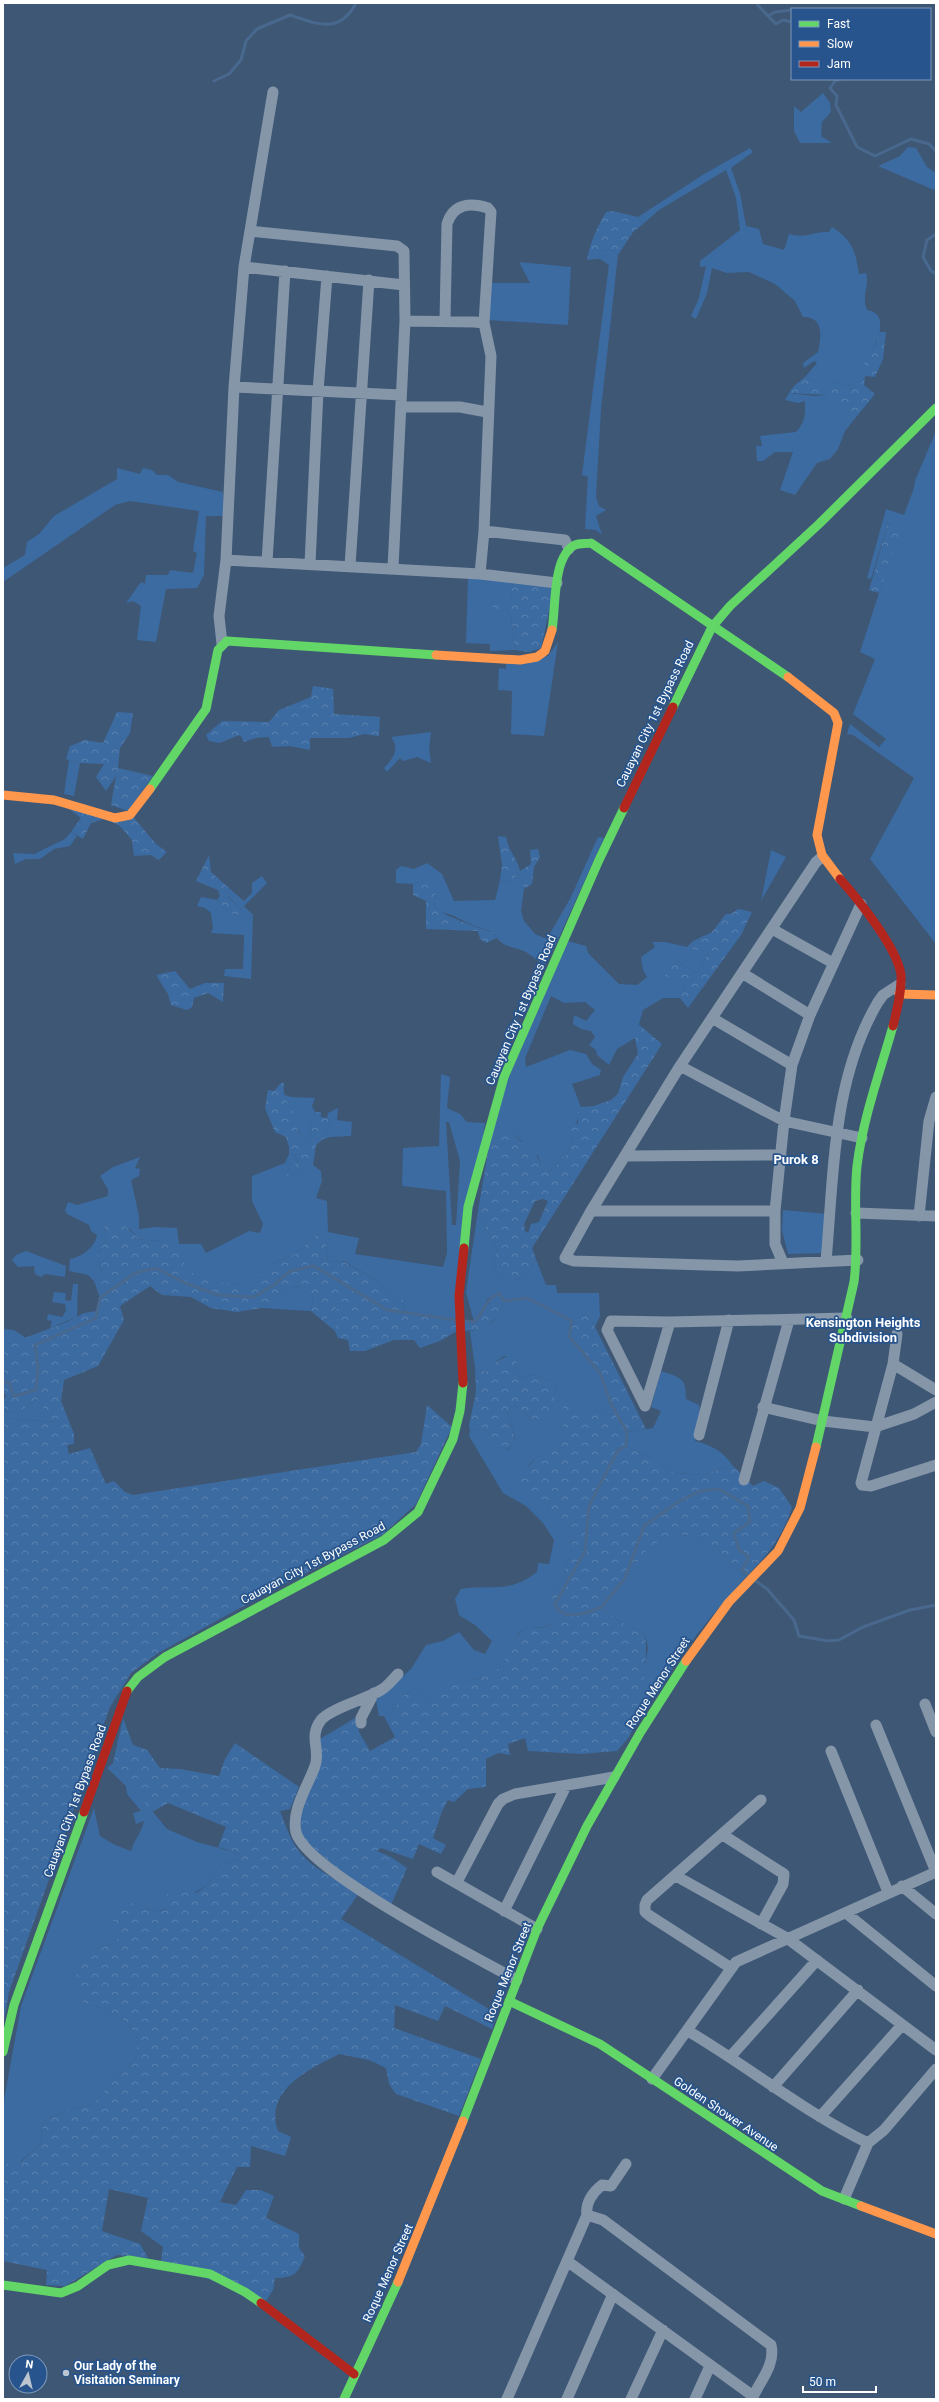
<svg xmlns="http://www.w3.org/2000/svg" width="939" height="2402" font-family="Roboto,sans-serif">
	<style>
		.grass { fill: #3c6ba1; fill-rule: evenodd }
		.forest { fill: url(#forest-crowns); fill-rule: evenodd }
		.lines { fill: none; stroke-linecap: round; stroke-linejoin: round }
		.stream { stroke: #49688e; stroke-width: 3 }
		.street { stroke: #8596a9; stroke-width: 11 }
		.fast { stroke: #63d668; stroke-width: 9 }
		.slow { stroke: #ff974d; stroke-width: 9 }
		.jam { stroke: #b3261e; stroke-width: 9 }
		.poi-dot { fill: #bbc4cf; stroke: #27548c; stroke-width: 1.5 }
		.labels { text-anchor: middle; stroke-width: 3.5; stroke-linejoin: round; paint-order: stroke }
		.street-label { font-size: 12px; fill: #fff; stroke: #27548c }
		.poi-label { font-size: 12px; font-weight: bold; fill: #fff; stroke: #27548c; text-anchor: start }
		.neighbourhood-label { font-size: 13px; font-weight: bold; fill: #fff; stroke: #27548c }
	</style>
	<defs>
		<pattern id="forest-crowns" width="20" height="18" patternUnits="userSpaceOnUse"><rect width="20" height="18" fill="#3c6ba1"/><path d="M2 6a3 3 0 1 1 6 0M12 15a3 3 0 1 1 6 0" fill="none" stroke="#5981af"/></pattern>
	</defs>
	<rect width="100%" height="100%" fill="#3e5775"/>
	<path class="grass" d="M823 93 830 103 831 112 822 122 821 136 832 143H800L794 131V106L801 112Z
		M908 147 916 148 927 167 936 173V186L934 190 878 166 900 156Z
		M750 148 753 152 731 168 740 193 746 226 759 229 763 244 784 250 789 234C808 239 813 231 829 232L832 227C853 241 855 250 859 274L866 273C870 287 861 294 867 310 901 315 860 372 851 386L833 382 829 390 824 384 805 377 817 363 814 361 804 368 803 363 818 352C821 338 825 317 803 317L795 301 775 284 749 272 727 273 712 268 707 293 696 319 691 316 699 298 706 266 700 267V261L740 230 736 198 726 170 659 210 643 224 638 217 704 174Z
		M611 249 618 255 601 409 596 497 599 506 606 510 596 516 602 535 596 530 585 529 588 477 582 475 609 265 600 259H596L600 252Z
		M519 262 571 267 568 325 488 320 490 283H530Z
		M789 393 814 396 826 395 852 402 847 417 853 421 845 431 838 449 830 459 817 463 795 495 780 490 793 452H775L763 461H757L756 446H762L760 436 796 432C806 421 805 414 805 401L798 403 785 400Z
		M936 431V944L870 859 914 778 853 735 847 734 850 724 879 747 886 739 853 714 875 659 860 652 900 528 888 523 871 579 867 578 886 509 904 515 914 488 915 481Z
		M117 468 140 474 143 468 152 470 157 475H168L178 482 223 492 224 516H206L204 575 197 588 166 589 156 642 137 640 141 606 133 601 126 603 141 582 145 584 146 575H168L170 570 193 573 197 553 193 551 199 511 130 501 115 505 3 582V568L25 555 27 542 39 534 54 516 117 479Z
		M468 577 513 580 510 606 491 598 511 615 515 650 490 651V644L466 643Z
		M558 642 544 736 511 734 512 691 498 690 499 668 506 669V660L548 656Z
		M431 732 429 749 431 763 417 757 403 761 400 758 387 772 384 768C394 757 400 749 391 737Z
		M69 760 80 763 74 796 64 794Z
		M71 832 77 836 70 846 54 849 40 859H26L15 864 13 853 34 854 65 839Z
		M598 837 604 838 556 944 544 965C538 961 532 956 526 952 512 945 502 949 493 932 479 928 467 923 454 916 445 912 443 915 434 907L436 894 417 882 413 884 396 883V870L401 866 414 869 427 863 442 874 454 901 495 900 500 880 507 883 519 874 524 889 521 911 524 921 535 934 547 939 571 897Z
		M771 850 786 857 761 901Z
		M262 876 267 883 241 909 228 896 229 888 244 901 252 893V883Z
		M201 897 217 900 229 913 248 919 253 915 251 979 224 976 225 969H243L244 935 211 933 213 928 211 913 205 908 197 906Z
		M568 941 586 946 588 953 619 984 637 985 647 977 643 970 641 957 655 947 652 942H665L709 952 697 973 674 960 685 984 680 998H663L643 1010 635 1038 617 1049 609 1065 597 1055 596 1050 589 1045 595 1037 591 1031 581 1029 573 1024 574 1015 586 1021 595 1010 585 1002 564 1003 551 996 525 1058 526 1067 570 1050 586 1054 592 1064 601 1070 600 1075 572 1084 581 1107 567 1155 563 1156 555 1167 549 1172 540 1163 538 1156 530 1151 513 1132H501L492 1128 505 1086Z
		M441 1074 450 1077 447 1108 460 1114 467 1122 485 1123 457 1320 406 1313 403 1300 391 1295 383 1284 343 1261 328 1262 326 1241 318 1234 295 1254 265 1267 247 1284 207 1282 189 1272 179 1256 159 1241 139 1239 130 1229 103 1221 107 1238 97 1254 101 1271 94 1281 88 1275 69 1271 70 1259C82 1257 95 1247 97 1235L91 1231 89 1225 67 1214 65 1210 68 1202 77 1205 108 1196V1189L100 1176 113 1167 140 1157 135 1168 140 1169 139 1176 131 1180 139 1216V1229L156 1227 177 1228 179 1244H201L206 1253 249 1231 260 1233 263 1224 252 1201V1176L285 1163 289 1154 295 1155 298 1163 289 1169 286 1179 313 1165 321 1171 322 1181 316 1198 327 1201 328 1232 359 1238 355 1254 443 1267 447 1253 446 1191 402 1186 403 1148 439 1146ZM446 1122H449L460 1161 456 1225H452Z
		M282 1094 291 1097 315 1098 312 1106 315 1112 310 1125 311 1137 304 1143 297 1127 296 1114 287 1104Z
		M338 1108 337 1120 352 1122 351 1136 330 1137 322 1140 331 1123 327 1118 328 1113Z
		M783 1210 827 1214 825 1253 788 1254 782 1230Z
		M477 1217 481 1219 497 1248 493 1269 512 1281 526 1277 536 1259 546 1285H556L557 1293H599L600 1316 595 1327 583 1309 584 1354 600 1373 617 1414 607 1415 597 1410C567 1419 570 1440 549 1454 546 1456 541 1455 537 1458 533 1460 529 1465 526 1469 537 1493 549 1515 572 1529 573 1559 563 1576 550 1602L561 1619 544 1627 525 1628 518 1634 504 1664 490 1675 457 1684 430 1700 420 1697 417 1688 404 1695 388 1716H379L376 1700 411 1669 426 1645 443 1641 459 1632 474 1650 485 1654 492 1641 475 1625 459 1615 455 1599 461 1589C493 1584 509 1594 537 1572L538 1563 549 1564 554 1540 543 1523 526 1506 503 1493 469 1436 470 1430 482 1428 506 1450 516 1441 507 1411 515 1405 534 1421 547 1418 557 1389 551 1381 530 1374 524 1379 514 1372 518 1358 504 1356 494 1363 486 1372 475 1368 470 1331C490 1328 498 1320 504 1301L488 1298 479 1317 474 1322 466 1292Z
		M26 1251 66 1266 65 1277 45 1274 41 1277 35 1274 34 1266 18 1267 12 1260 16 1255Z
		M73 1284H78L77 1317 50 1328 52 1321 47 1320 48 1314 62 1317 66 1311 65 1304 52 1302 54 1292 66 1293 65 1300 71 1301Z
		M299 1286 313 1298 311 1311 261 1308 283 1290Z
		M338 1306 335 1331 324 1322Z
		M3 1329 14 1330 26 1338 3 1346Z
		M661 1371C681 1378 686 1377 686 1399L699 1405 700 1413 695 1441C711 1445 723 1451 732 1465L702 1475 675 1473 649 1457 626 1446 627 1432 653 1428 661 1411 651 1407Z
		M37 1399 55 1422 3 1418V1411L18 1413Z
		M691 1535 716 1548 746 1577 710 1618 677 1660 661 1689 638 1709 648 1648 645 1634 617 1620 602 1607 650 1545 673 1536Z
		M113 1763 167 1829 197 1842 241 1854V1860L221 1863 208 1885 159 1912 133 1903 116 1943 93 1949 81 2002C109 2010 125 2014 139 2041L133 2064 118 2076 93 2104 58 2114 44 2121 40 2144 20 2162 3 2172V2106L21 2006 94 1808 100 1836 115 1845 131 1851C134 1840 142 1832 144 1821L136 1824 133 1813 141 1811 127 1794 126 1786 107 1768Z"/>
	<path class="forest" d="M612 211 638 217 643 224 633 232 618 255 611 249 600 252 596 259 587 260C590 242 597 228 606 212Z
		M879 332H886L883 359 875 377 865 376 864 385 875 394 853 421 847 418 851 402 840 405 829 401 826 395 789 393 794 386 805 377 824 384 829 389 833 382 851 386 876 344Z
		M888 523 901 528 879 593 869 590Z
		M513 580 555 583 541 648 529 652 515 650 511 615H505L488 604 491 598 510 605Z
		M313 686 333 689 334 714 380 717 379 736 364 734 349 738H310V750L289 746 272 747 269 737 256 738 244 742 240 735 219 743 209 741 206 735 222 721 269 722 279 710 311 697Z
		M117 712 133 713 130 733 120 748 118 768 153 776 128 811 111 805 116 776 106 791 96 777 104 764 80 763 66 759 70 746 85 740 103 743Z
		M64 805 134 818 156 844 167 852 159 860 151 855 134 856 132 840 119 825 104 819 91 823 83 839 71 832 81 818Z
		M498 836 506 837C509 852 517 858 520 871L531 864 530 850 538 849 540 857 534 867 532 884 524 889 519 874 507 883 500 880 502 865Z
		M209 855 211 872 229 888 228 897 241 909 244 906 253 915 248 919 229 913 217 900 220 896 218 890 196 881Z
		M417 882 430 886 436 894 434 907C444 916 478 928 493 932L497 938 486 943 480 939 478 931 426 929V901L413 895V884Z
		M738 909 752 912 741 935 688 1008 680 998 685 984 665 976 674 960 697 973 709 952 686 948 693 941 712 932 726 914H731Z
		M175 971 190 989 205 983H224L223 1002 208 993 194 998 192 1007 187 1010 171 1005 168 994 156 975Z
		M638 1024 662 1044 532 1248 536 1259 526 1277 512 1281 493 1269 497 1248 481 1219 477 1217 492 1128 501 1132H513L521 1142H526L530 1151 534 1150 540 1163 547 1166 549 1172 555 1167 563 1156 567 1155 572 1138 570 1129 578 1123 577 1114 581 1107 594 1106 611 1100 618 1094 623 1077 638 1054 635 1038ZM543 1199 548 1201 539 1222 531 1224 528 1233 525 1231 524 1224 535 1201Z
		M281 1083H284C282 1099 289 1109 302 1118V1124L297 1128 304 1143 311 1137 310 1125 315 1112H321V1117L327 1118 331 1123 322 1140 316 1145 313 1165 286 1179 289 1169 298 1162 295 1155 289 1154V1147L286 1137 275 1132 265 1108 268 1090 274 1091Z
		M103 1221C119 1220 128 1227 139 1239L159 1241 161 1233 167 1234C194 1283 193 1281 247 1284L265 1267 295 1254 318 1234 326 1241 328 1262 342 1261 383 1284 391 1295 403 1300 406 1313 474 1322C487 1311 482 1301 499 1293L504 1301 499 1315 484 1329 455 1332 440 1341 420 1348 414 1340H394L365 1351H350L348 1340 338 1338 335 1331 337 1307 324 1322 311 1311 313 1298 299 1286 283 1290 261 1308 237 1312 211 1308 191 1297 162 1295 150 1286 120 1306 124 1320 98 1366 64 1380 61 1401 74 1434V1444L67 1445 69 1454 90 1448 106 1484 114 1481 125 1492 133 1495 416 1452 421 1444 427 1405 452 1427 416 1504 382 1535 284 1584 158 1653 131 1673 110 1707 9 1992 3 2026V1418L54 1422 37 1399 18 1413 3 1411V1399L6 1396 3 1391V1346L67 1322 84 1313 97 1311 100 1298 94 1281 101 1271 97 1254 107 1238Z
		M583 1309 595 1327 646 1429 627 1432 626 1446 649 1457 675 1473 702 1475 732 1465 753 1486 764 1481 779 1488 792 1507C782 1538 768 1554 746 1577L716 1548 691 1535 673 1536 650 1546 602 1607 617 1620 645 1634C649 1657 641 1717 629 1737 625 1742 621 1746 617 1751L581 1754 528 1751 525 1738 508 1744 510 1755 498 1753 486 1759V1787L468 1789 454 1802 448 1800 442 1811 433 1838 446 1845 441 1854 419 1844 413 1859 381 1848 377 1851 391 1857 407 1868 391 1905 349 1878 301 1838 300 1811 320 1739 357 1717 359 1732 370 1751 395 1737 384 1716H388L404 1695 417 1688 420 1697 430 1700C443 1682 469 1683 488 1675 509 1667 508 1642 523 1630 528 1625 537 1629 544 1627 549 1626 555 1621 560 1619L550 1602C563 1576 573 1559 572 1529L557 1520 536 1491 529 1497 520 1492 518 1481 519 1471 526 1469 537 1457 549 1454 563 1440 568 1429 557 1421 564 1406 574 1403 586 1413 597 1410 607 1415 616 1414 600 1373 569 1336 572 1321Z
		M513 1353 518 1358 514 1372 524 1379 530 1374 551 1381 557 1389 548 1418 534 1421 515 1405 507 1411 516 1442 505 1450 482 1428 470 1430 469 1426 476 1392 475 1368 486 1372 494 1363Z
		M123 1718 133 1745 147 1750 160 1768 180 1769 219 1776 225 1759 235 1743 299 1787 290 1809 280 1811C286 1826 291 1843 302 1855 317 1872 341 1881 359 1893L341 1919 497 2014 492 2029 445 2006 438 2021 395 2005 394 2028 481 2059 459 2116 396 2094 389 2084 386 2068 369 2060 339 2054C308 2070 264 2090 278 2131L291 2137 285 2156 251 2146 250 2167H237L220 2202 236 2205 246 2190H261L274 2196 266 2218 299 2234V2248L305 2256C298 2274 294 2278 275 2278L273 2290 266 2301 161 2261 163 2247 141 2231 148 2198 109 2189 102 2231 140 2244 148 2258 117 2255 65 2286 46 2285 47 2270 3 2261V2172L10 2159 21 2162 40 2144 44 2121 58 2114 93 2104 118 2076 133 2064 139 2041C125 2014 109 2010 81 2002L76 1986 78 1959 93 1949 116 1943 119 1934 113 1921 122 1903H133L159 1912 166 1909 165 1896 182 1883 196 1893 208 1885 221 1863 241 1860V1854L218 1847 226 1827 168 1803 152 1812 113 1763Z"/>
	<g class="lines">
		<path class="stream" d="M756 3 768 16 775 12 792 10
			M768 16 776 24 783 20 792 22
			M840 79 835 81 830 88 837 96 836 105 857 147 875 156 911 139 929 144 936 151
			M214 81 229 74 241 60 246 41 257 29 290 15C317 24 339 35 356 3
			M936 234 927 240 923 257 931 271 936 274
			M465 1321 474 1322C486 1311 483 1301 499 1293L504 1301 527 1298 572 1321 569 1336 600 1373 611 1404 627 1432 626 1446 618 1450 589 1506 585 1551 555 1604 558 1610 567 1615 582 1614 602 1607 625 1578 644 1526 678 1502 700 1491 719 1489 748 1506 750 1522 734 1533 739 1550 749 1557 742 1570 749 1575
			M3 1382H9L14 1396 36 1390 38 1368 35 1345 96 1318 100 1298 135 1273 156 1268 185 1283 218 1295 254 1297 274 1285 290 1271 314 1266 387 1310 456 1320
			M756 1581 767 1589 794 1620 799 1636 828 1641 839 1640 863 1627 910 1610 936 1605"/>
		<path class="street" d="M250 231 397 246 404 251 405 321 393 568
			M244 267 404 285
			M445 320 447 224C453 204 470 202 488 208L491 212 484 323
			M405 321 475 322 484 323 491 356 484 531 480 574
			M234 387 401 395
			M401 407H460L487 412
			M484 531 565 540 569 549
			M226 560 480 574 557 583
			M267 562 285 271
			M310 564 318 391 327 276
			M350 566 369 280
			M222 644 219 616 226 560 234 387 244 267 273 92
			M822 857 816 862 680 1066 591 1211 565 1258 574 1261 738 1266 858 1260
			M772 929 833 963
			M742 973 810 1015
			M712 1018 792 1065
			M680 1066 784 1121 862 1138
			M626 1156 781 1155
			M591 1211H775
			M856 1213 936 1216
			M919 1216 929 1121 936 1097
			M826 1261C834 1173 832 1080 878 1002L883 995 900 984
			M783 1263 775 1244V1211L784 1121 792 1065 810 1015 861 904
			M897 1334 893 1364 861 1483 862 1485 871 1486 936 1465
			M893 1364 936 1390
			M645 1406 607 1330 611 1321 670 1322 847 1318
			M645 1406 670 1322
			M763 1407 823 1421 875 1427 914 1414 936 1402
			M699 1435 729 1320
			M744 1480 789 1320
			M398 1674C393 1679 387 1687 381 1690 367 1699 331 1708 321 1720 308 1737 321 1750 315 1766 308 1786 291 1810 296 1832 305 1870 477 1958 517 1980
			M925 1704 936 1732
			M361 1723V1718L374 1693
			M876 1725 936 1872
			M831 1751 888 1892
			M723 1835 784 1874 783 1884 761 1924
			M437 1872 537 1929
			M676 1876 787 1938 936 2050
			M457 1882 498 1804 503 1799 515 1794 614 1777
			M902 1886 936 1914
			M504 1911 566 1786
			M846 1913 936 1986
			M731 1968 650 1916 645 1912V1905L647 1900 761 1800
			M688 2031C749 2067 804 2112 868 2143
			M731 2056 817 1960
			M652 2079 736 1962 936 1872
			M773 2087 858 1990
			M820 2117 902 2025
			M844 2199 868 2143 884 2130 936 2069
			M587 2215C585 2203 593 2192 602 2185L611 2186 626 2164
			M567 2261 753 2396
			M507 2399 587 2215 603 2220 771 2345C776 2365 759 2382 752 2399
			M567 2399 613 2294
			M631 2399 663 2330
			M695 2399 710 2366"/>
		<path class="fast" d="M552 630C556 609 552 556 575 545 579 543 587 544 591 543L788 677
			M673 707 712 627 730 606 819 524 936 408
			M150 789 206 709 218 650 227 641 436 655
			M464 1248 468 1207 504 1077 599 860 624 808
			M816 1447 854 1282C859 1243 853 1204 857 1166 863 1118 880 1072 893 1026
			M127 1691 138 1677 165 1657 384 1540 418 1512 453 1439 460 1411 463 1383
			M509 2001 600 2044 822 2191 861 2206
			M3 2052 14 2005 84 1812
			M463 2121 537 1929 587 1826 640 1733 686 1661
			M3 2285 61 2293 78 2286 108 2265 129 2260 210 2274 245 2292 261 2303
			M344 2399 398 2282"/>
		<path class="slow" d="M436 655 520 660 537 657 545 651 552 630
			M788 677 834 713 838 723 817 835 822 855 840 879
			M3 795 54 800 115 818 130 815 150 789
			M899 994 936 995
			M686 1661 729 1602 778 1551 800 1508 816 1447
			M861 2206 936 2234
			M398 2282 463 2121"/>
		<path class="jam" d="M624 808 673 707
			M840 879C858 899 898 949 901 975 902 991 897 1010 893 1026
			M463 1383 459 1296 464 1248
			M84 1812 127 1691
			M261 2303 354 2374"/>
	</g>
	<circle class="poi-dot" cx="66" cy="2373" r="4"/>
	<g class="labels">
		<g class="street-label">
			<text transform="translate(655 714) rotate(-64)" y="4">Cauayan City 1st Bypass Road</text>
			<text transform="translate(521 1010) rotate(-67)" y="4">Cauayan City 1st Bypass Road</text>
			<text transform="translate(313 1563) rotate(-28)" y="4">Cauayan City 1st Bypass Road</text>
			<text transform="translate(658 1683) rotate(-57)" y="4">Roque Menor Street</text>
			<text transform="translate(75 1801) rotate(-70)" y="4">Cauayan City 1st Bypass Road</text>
			<text transform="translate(508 1972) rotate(-68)" y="4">Roque Menor Street</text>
			<text transform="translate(726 2114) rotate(34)" y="4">Golden Shower Avenue</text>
			<text transform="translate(388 2273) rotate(-66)" y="4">Roque Menor Street</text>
		</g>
		<g class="poi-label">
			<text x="74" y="2370">Our Lady of the<tspan x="74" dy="14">Visitation Seminary</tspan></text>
		</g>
		<g class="neighbourhood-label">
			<text x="796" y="1164">Purok 8</text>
			<text x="863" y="1327">Kensington Heights<tspan x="863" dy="15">Subdivision</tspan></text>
		</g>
	</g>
	<rect width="939" height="2402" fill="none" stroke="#ffffff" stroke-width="8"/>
	<rect x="791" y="8" width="140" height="72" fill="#27548c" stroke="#7d98ba"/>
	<rect x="799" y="21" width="20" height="6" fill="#63d668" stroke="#7d98ba"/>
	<text x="827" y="28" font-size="12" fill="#ffffff">Fast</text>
	<rect x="799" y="41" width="20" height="6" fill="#ff974d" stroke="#7d98ba"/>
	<text x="827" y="48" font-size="12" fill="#ffffff">Slow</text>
	<rect x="799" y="61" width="20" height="6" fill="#b3261e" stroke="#7d98ba"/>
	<text x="827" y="68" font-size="12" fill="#ffffff">Jam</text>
	<g transform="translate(28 2374) rotate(8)"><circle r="19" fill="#27548c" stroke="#7d98ba"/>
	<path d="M0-3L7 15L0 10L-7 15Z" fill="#bbc4cf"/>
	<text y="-6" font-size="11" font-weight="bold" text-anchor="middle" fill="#ffffff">N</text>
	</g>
	<path d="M803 2386v6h73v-6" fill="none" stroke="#ffffff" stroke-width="2"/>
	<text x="809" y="2386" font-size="12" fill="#ffffff" stroke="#27548c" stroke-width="3" paint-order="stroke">50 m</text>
</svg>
